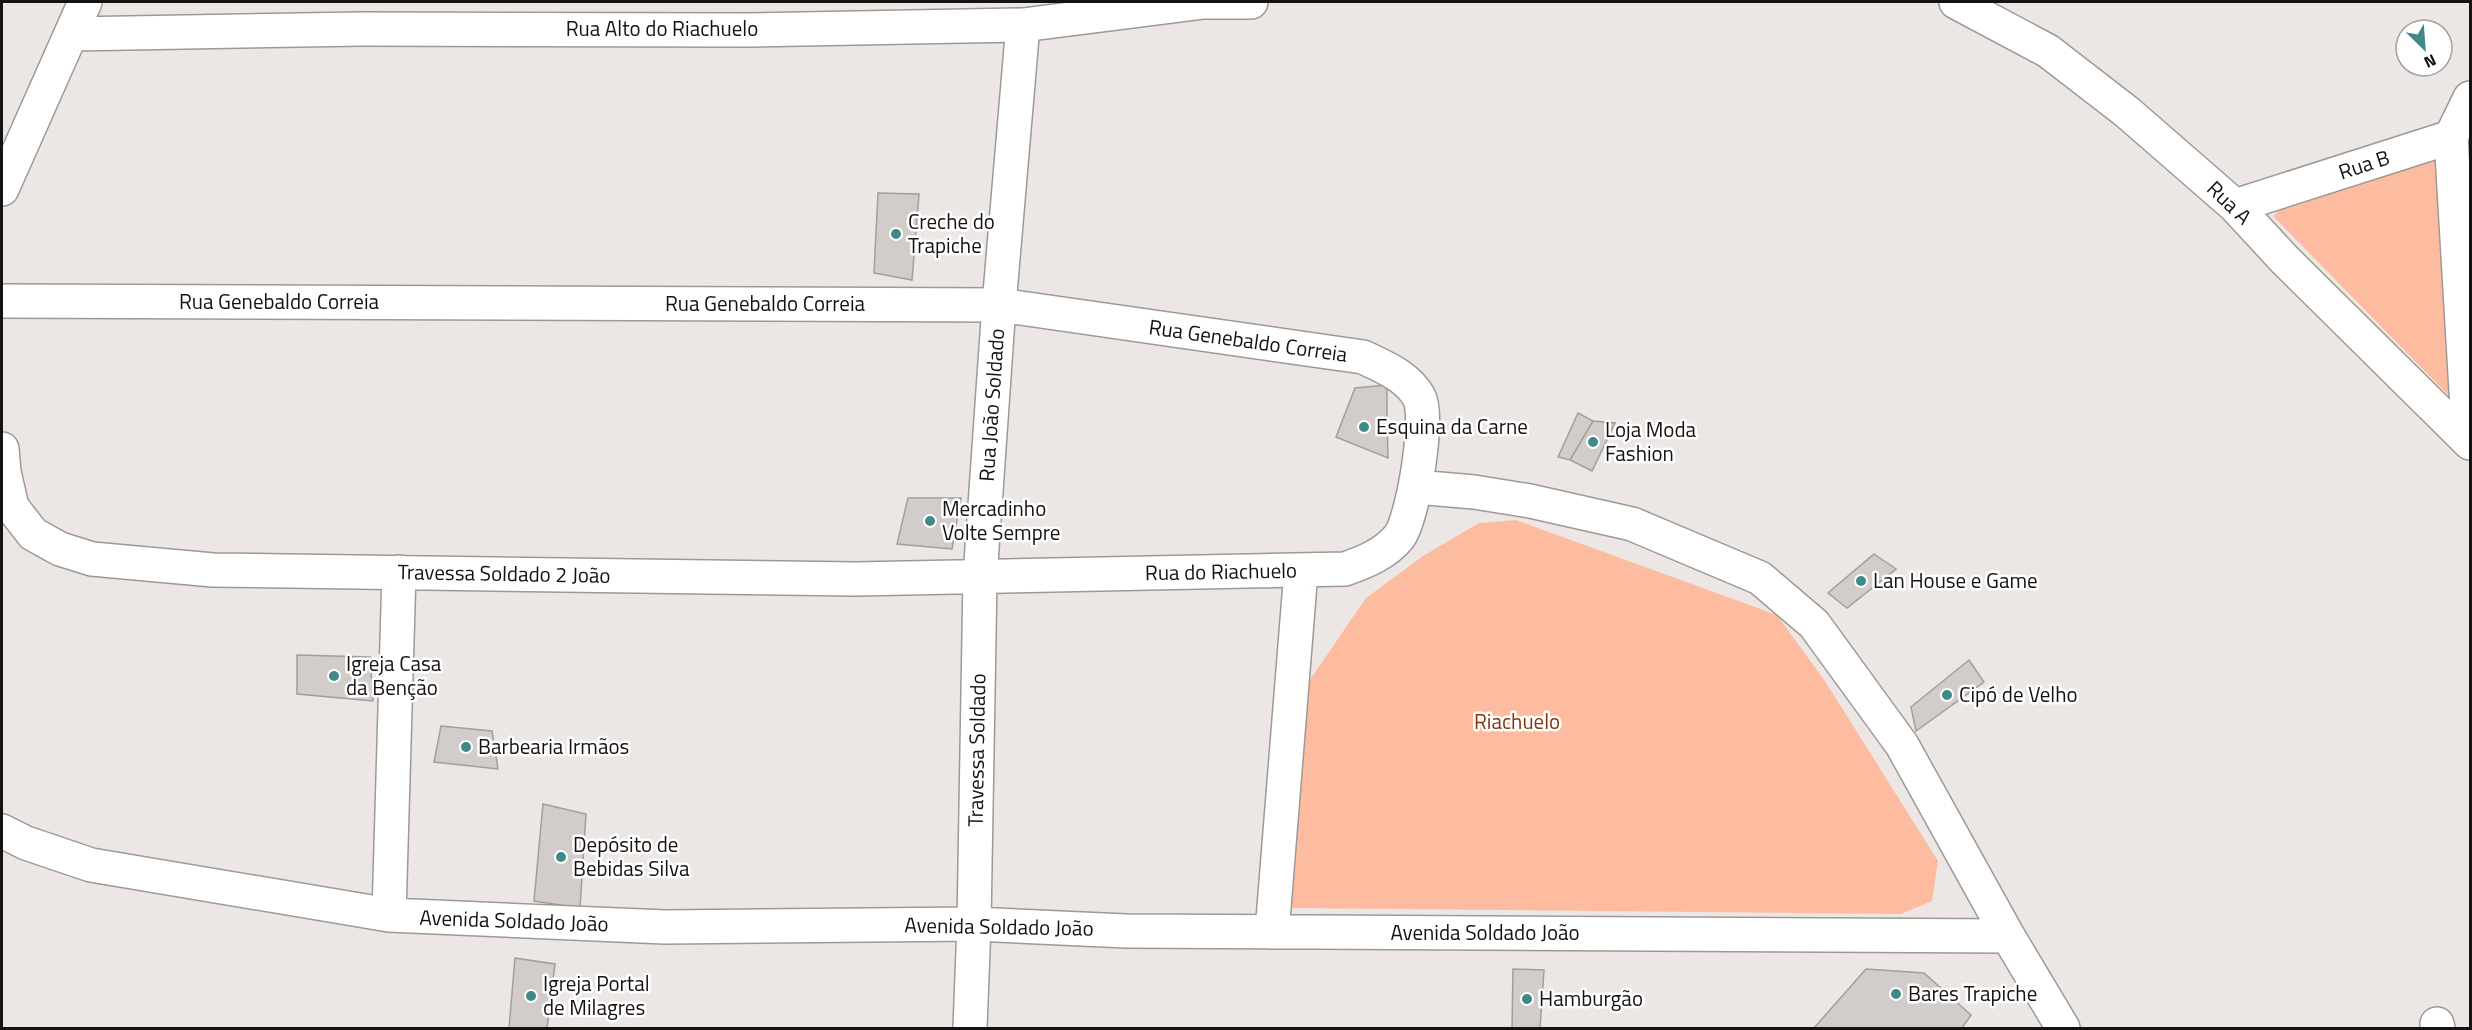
<svg xmlns="http://www.w3.org/2000/svg" width="2472" height="1030" font-family="'Titillium Web',sans-serif">
	<style>
		.green { fill: #fdbc9f }
		.building { fill: #d2cdcb; stroke: #a29e9b; stroke-width: 1.5 }
		.lines { fill: none; stroke-linecap: round; stroke-linejoin: round }
		.street-casing { stroke: #9e9997; stroke-width: 36 }
		.street { stroke: #fff; stroke-width: 33 }
		.poi-dot { fill: #418988; stroke: #fff; stroke-width: 2 }
		.labels { text-anchor: middle; stroke-width: 5; stroke-linejoin: round; paint-order: stroke }
		.street-label { font-size: 21px; fill: #151312; stroke: #fff }
		.poi-label { font-size: 21px; fill: #151312; stroke: #fff; text-anchor: start }
		.park-label { font-size: 21px; fill: #803710; stroke: #fff }
	</style>
	<rect width="100%" height="100%" fill="#ece7e5"/>
	<path class="green" d="M2436 157 2452 399 2273 216 2296 196Z
		M1516 520 1777 615 1825 681 1938 861 1932 901 1901 914 1288 908 1303 690 1366 598 1423 556 1479 523Z"/>
	<path class="building" d="M878 193 919 194 912 280 874 273Z
		M1387 385V418L1388 458 1336 437 1355 388Z
		M1578 413 1593 421 1570 460 1558 457Z
		M1593 421 1615 423 1592 471 1570 460Z
		M908 498H961L952 549 897 544Z
		M1874 554 1896 569 1847 608 1828 593Z
		M297 655 370 657 373 701 297 694Z
		M1969 660 1984 682 1916 731 1911 707Z
		M441 726 492 731 498 769 434 762Z
		M543 804 586 814 580 908 534 901Z
		M515 958 555 964 547 1028H509Z
		M1513 969 1544 970 1540 1028H1512Z
		M1866 969 1924 973 1971 1015 1962 1028H1814Z"/>
	<g class="lines">
		<defs>
			<path id="street" d="M1956 2 2048 51 2127 112 2235 206 2284 259 2470 443
				M72 34 361 29 749 30 1023 25 1204 2H1251
				M2451 137 2469 442
				M2 189 85 2
				M2235 206 2451 137 2470 98
				M2 301 999 305 1363 357C1384 367 1407 376 1419 397 1430 416 1413 519 1399 537 1385 554 1365 562 1345 569L856 579 213 570 92 559 60 549 33 534 12 507 4 472 2 449
				M1416 487 1474 492 1530 501 1632 524 1760 578 1814 624 1902 745 2008 936 2063 1028
				M2 831 26 843 91 865 389 915 665 927 974 924 1126 931 2008 936
				M389 915 399 572
				M1272 932 1301 571
				M2437 1024 2438 1028
				M970 1028 974 924 980 577 999 305 1023 25"/>
		</defs>
		<use href="#street" class="street-casing"/>
		<use href="#street" class="street"/>
	</g>
	<g class="poi-dot">
		<circle cx="896" cy="234" r="6"/>
		<circle cx="1364" cy="427" r="6"/>
		<circle cx="1593" cy="442" r="6"/>
		<circle cx="930" cy="521" r="6"/>
		<circle cx="1861" cy="581" r="6"/>
		<circle cx="334" cy="676" r="6"/>
		<circle cx="1947" cy="695" r="6"/>
		<circle cx="466" cy="747" r="6"/>
		<circle cx="561" cy="857" r="6"/>
		<circle cx="1896" cy="994" r="6"/>
		<circle cx="531" cy="996" r="6"/>
		<circle cx="1527" cy="999" r="6"/>
	</g>
	<g class="labels">
		<g class="street-label">
			<text x="662" y="36">Rua Alto do Riachuelo</text>
			<text transform="translate(2364 165) rotate(-18)" y="7">Rua B</text>
			<text transform="translate(2229 203) rotate(44)" y="7">Rua A</text>
			<text x="279" y="309">Rua Genebaldo Correia</text>
			<text x="765" y="311">Rua Genebaldo Correia</text>
			<text transform="translate(1248 341) rotate(8)" y="7">Rua Genebaldo Correia</text>
			<text transform="translate(992 405) rotate(-86)" y="7">Rua João Soldado</text>
			<text transform="translate(1221 572) rotate(-1)" y="7">Rua do Riachuelo</text>
			<text transform="translate(504 574) rotate(1)" y="7">Travessa Soldado 2 João</text>
			<text transform="translate(977 750) rotate(-89)" y="7">Travessa Soldado</text>
			<text transform="translate(514 921) rotate(2)" y="7">Avenida Soldado João</text>
			<text transform="translate(999 927) rotate(1)" y="7">Avenida Soldado João</text>
			<text x="1485" y="940">Avenida Soldado João</text>
		</g>
		<g class="poi-label">
			<text x="908" y="229">Creche do<tspan x="908" dy="24">Trapiche</tspan></text>
			<text x="1376" y="434">Esquina da Carne</text>
			<text x="1605" y="437">Loja Moda<tspan x="1605" dy="24">Fashion</tspan></text>
			<text x="942" y="516">Mercadinho<tspan x="942" dy="24">Volte Sempre</tspan></text>
			<text x="1873" y="588">Lan House e Game</text>
			<text x="346" y="671">Igreja Casa<tspan x="346" dy="24">da Benção</tspan></text>
			<text x="1959" y="702">Cipó de Velho</text>
			<text x="478" y="754">Barbearia Irmãos</text>
			<text x="573" y="852">Depósito de<tspan x="573" dy="24">Bebidas Silva</tspan></text>
			<text x="543" y="991">Igreja Portal<tspan x="543" dy="24">de Milagres</tspan></text>
			<text x="1908" y="1001">Bares Trapiche</text>
			<text x="1539" y="1006">Hamburgão</text>
		</g>
		<g class="park-label">
			<text x="1517" y="729">Riachuelo</text>
		</g>
	</g>
	<rect width="2472" height="1030" fill="none" stroke="#151312" stroke-width="6"/>
	<g transform="translate(2424 48) rotate(155)"><circle r="28" fill="#ffffff" stroke="#a1a1a0" stroke-width="1.5"/>
	<path d="M0-4.5L10 22L0 15L-10 22Z" fill="#418988"/>
	<text y="-9" font-size="16" font-weight="bold" text-anchor="middle" fill="#151312">N</text>
	</g>
</svg>
